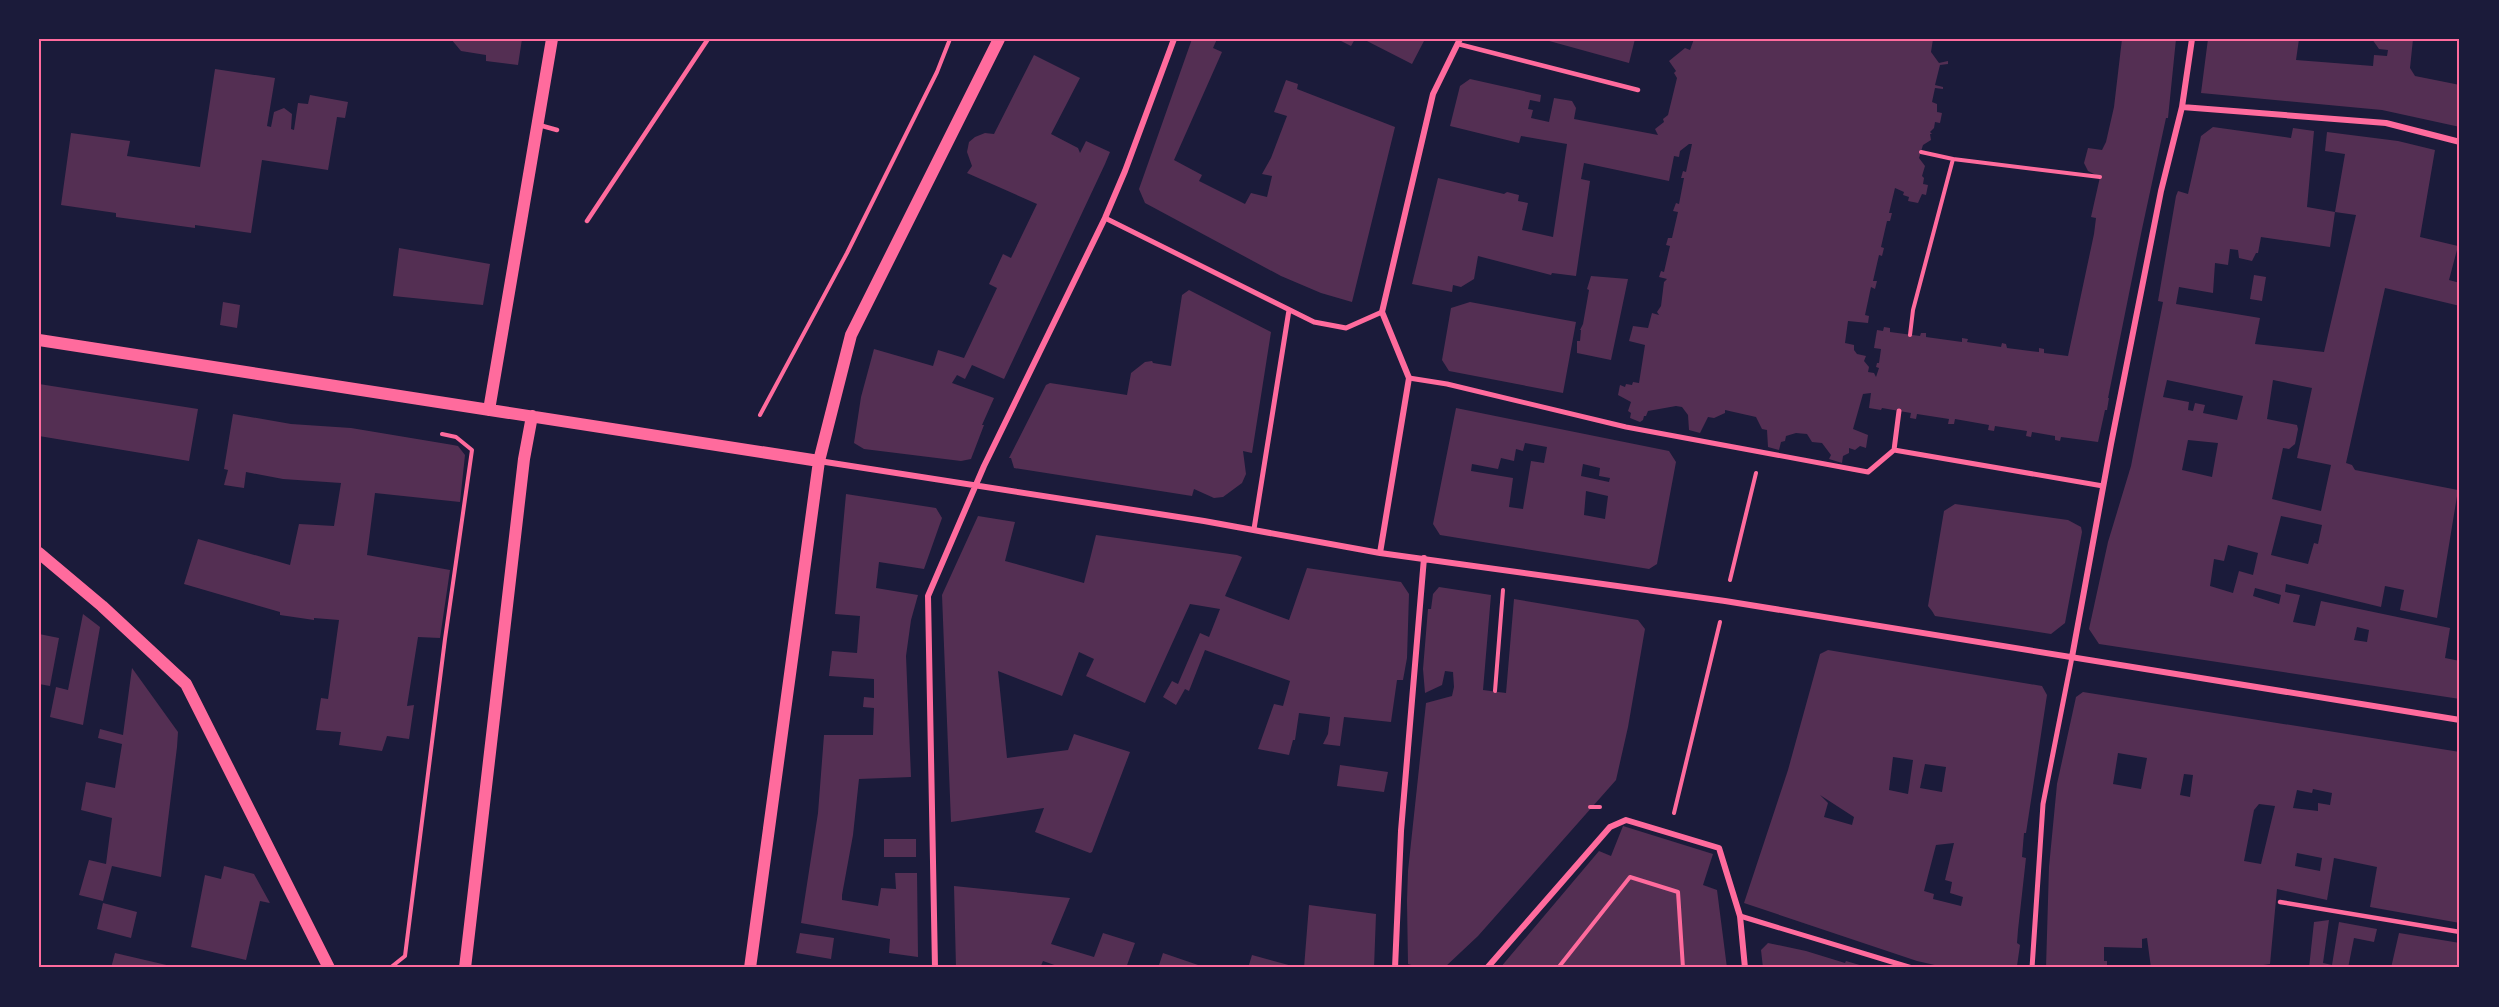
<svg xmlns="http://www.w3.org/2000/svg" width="2499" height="1007" font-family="Barlow,sans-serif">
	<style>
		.building { fill: #542f53; fill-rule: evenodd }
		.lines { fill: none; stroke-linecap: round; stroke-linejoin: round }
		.path { stroke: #ff6b9d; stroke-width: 4 }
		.service { stroke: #ff6b9d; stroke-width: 4.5 }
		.pedestrian { stroke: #ff6b9d; stroke-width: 5 }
		.minor { stroke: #ff6b9d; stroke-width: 6 }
		.secondary { stroke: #ff6b9d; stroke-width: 12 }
		.neatline { fill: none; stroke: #ff6b9d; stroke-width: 2 }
	</style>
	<rect width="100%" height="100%" fill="#1b1b3a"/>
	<path class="building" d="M451 39H522L518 65 486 61V55L461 51Z
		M1192 39H1217L1213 48 1222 52 1174 160 1202 175 1199 181 1245 204 1251 193 1267 197 1272 176 1262 174 1271 158 1287 116 1274 112 1286 80 1298 84 1297 89 1395 127 1352 302 1321 293 1281 276 1145 203 1139 189Z
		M1337 39H1355L1351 46Z
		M1363 39H1425L1412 64Z
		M1542 39H1635L1629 63Z
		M1694 39H1933L1931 52 1939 63 1948 61V64L1940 65 1935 85 1943 87V89L1935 88 1932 102 1937 104V112L1942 113 1940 123 1935 122 1934 128 1930 132 1932 134H1930L1931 140 1923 145 1919 158 1925 166 1922 176 1924 178 1923 184 1928 185 1926 195 1922 194 1918 203 1908 201 1909 197 1903 195 1904 192 1895 188 1889 213H1892L1890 221H1887L1881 247 1884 248 1882 256 1879 255 1873 281H1877L1875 289 1871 287 1865 315 1869 316 1868 323 1848 321 1845 343 1854 345V350L1857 354 1866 356 1864 361 1869 367 1868 372 1874 373 1876 377 1879 368 1876 367 1877 363H1879L1881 349 1874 348 1877 330 1883 331 1884 327 1890 328V332L1920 336 1921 333H1926V337L1962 342V338L1968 339 1967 342 2001 347 2002 343 2006 344 2007 348 2039 352V348L2044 349V353L2068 356 2094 234 2096 218 2091 217 2100 177 2088 171 2084 163 2088 148 2102 150 2106 142 2114 107 2122 39H2176L2168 118H2166L2142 229 2108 398H2109L2107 410H2105L2098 442 2061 437 2060 441 2055 440V436L2032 432 2031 437 2026 436 2027 431 1995 426 1994 431 1988 430 1989 425 1955 419 1954 424H1948L1949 419 1917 414 1916 419 1910 418 1911 413 1882 408 1881 410 1869 408 1871 393 1863 394 1853 429 1868 435 1866 448 1860 446 1855 450 1849 448V453L1843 456 1842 463 1829 459 1831 455 1822 443 1812 442 1807 434 1796 433 1786 436 1785 441 1781 442 1779 450 1768 447 1767 430 1762 429 1756 417 1725 410V413L1714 418 1708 417 1700 433 1689 430 1688 415 1682 407 1676 406 1648 411 1646 416H1644L1643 420 1640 422 1630 418 1631 413 1628 411 1631 402 1618 395 1620 385 1625 387 1626 384 1632 385 1633 382 1639 383 1645 345 1629 341 1633 326 1648 328 1652 313 1659 315 1657 312 1661 306 1664 282 1667 279 1659 277 1661 271 1664 272 1670 246 1666 245 1668 238H1672L1678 212 1673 211 1676 203 1679 204 1684 178H1681L1683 171 1686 172 1692 144H1689L1680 151 1679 157 1674 156 1669 181 1584 163 1581 179 1590 181 1576 276 1552 273 1551 275 1478 256 1474 279 1461 287 1453 285 1452 292 1412 284 1438 178 1504 194 1507 192 1519 195 1518 201 1528 203 1522 230 1553 237 1567 144 1521 136 1519 143 1450 126 1460 86 1470 79 1541 95 1540 102 1530 100 1528 109 1533 110 1531 118 1549 122 1554 98 1572 101 1576 108 1574 119 1658 135 1655 129 1664 122 1663 119 1668 115 1677 78 1674 73 1676 71 1669 61 1685 48 1690 50Z
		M2208 39H2299L2296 60 2373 66 2374 55 2387 56 2388 50 2379 49 2372 39H2413L2410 68 2415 76 2460 85V127L2382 110 2201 93Z
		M1034 55 1080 78 1051 134 1078 148 1080 153 1086 141 1110 152 1105 164 1004 379 972 365 965 379 957 375 952 383 994 398 982 425H984L971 459 961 461 864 449 854 443 861 397 874 349 933 366 938 350 964 358 997 288 989 284 1003 254 1011 258 1037 204 967 173 972 166 967 152 969 142 975 137 985 133 994 134Z
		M215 69 275 78 267 126 271 127 274 112 284 108 292 114 291 129 294 130 298 103 308 104 310 95 348 102 345 118 337 117 328 170 262 160 251 233 195 225V228L116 217V213L61 205 71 133 130 141 127 156 200 167Z
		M2213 127 2291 138 2293 128 2314 131 2307 207 2335 212 2345 154 2325 151 2327 132 2398 141 2435 150 2420 237 2458 246 2449 280 2460 283V306L2385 288 2346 463 2352 465 2355 470 2458 490 2437 618 2400 610 2404 590 2385 586 2381 607 2286 584 2285 592 2300 595 2293 622 2315 626 2321 601 2450 628 2445 658 2460 661V699L2099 644 2089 629 2108 542 2131 466 2163 302 2158 301 2176 196 2178 191 2188 194 2201 136ZM2335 212 2356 215 2324 352 2255 344 2260 318 2176 304 2179 287 2213 293 2215 263 2228 265 2230 249 2238 250 2239 258 2252 261 2256 253H2258L2261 237 2330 247ZM2167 380 2243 396 2237 420 2203 413 2205 405 2195 403 2193 411 2188 410 2189 402 2163 397ZM2273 380 2312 388 2297 458 2331 465 2321 511 2272 499 2283 448 2289 449 2295 444 2298 429 2297 425 2267 419ZM2188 440 2218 443 2212 477 2182 470ZM2281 516 2322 525 2318 544 2314 543 2308 564 2271 555ZM2228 545 2258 553 2253 575 2239 571 2233 593 2210 586 2214 559 2224 561ZM2255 588 2281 595 2279 604 2253 596ZM2357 627 2369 630 2367 642 2354 640Z
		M399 248 490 264 483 305 393 296Z
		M2254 275 2266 277 2262 301 2250 299Z
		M1591 276 1628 279 1611 360 1577 353V341H1580L1581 330H1580L1583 324 1589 290 1587 289Z
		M1189 290 1271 332 1252 453 1243 451 1246 474 1242 483 1223 497 1214 498 1194 489 1192 496 1014 468 1011 458H1009L1046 385 1050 383 1127 395 1131 373 1145 362 1152 361 1153 363 1171 366 1182 295Z
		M223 302 240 305 237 328 220 325Z
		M1470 302 1576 322 1563 393 1449 371 1442 360 1451 308Z
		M39 384 198 409 189 461 39 436Z
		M1456 408 1669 451 1676 462 1657 564 1649 569 1440 535 1433 524ZM1525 443 1547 447 1544 463 1531 461 1523 509 1509 507 1513 478 1471 471 1472 464 1498 469 1501 458 1514 461 1516 449 1523 451ZM1583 464 1600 468 1599 476 1610 478 1609 482 1581 476ZM1586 491 1608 496 1605 519 1584 515Z
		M233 414 291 424 351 428 453 445 458 446 465 455 460 502 375 493 367 555 450 570 440 638 418 637 407 706 414 705 409 739 387 736 382 751 339 745 341 732 316 730 321 698 328 699 339 620 314 618V620L280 615V612L184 584 198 539 290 565 299 524 334 526 341 483 283 479 246 472 244 488 224 485 228 470 224 469Z
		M846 494 936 508 942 518 924 569 879 562 876 588 918 595 911 620 906 656 911 777 859 779 853 835 842 895V900L878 906 881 888 896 889 895 873H917L918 957 889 953 890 939 801 923 818 813 824 735H873L874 708 863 707 864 697 874 698V679L829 676 832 651 857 653 860 616 835 614Z
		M1955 504 2068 520 2081 527 2082 532 2065 623 2051 634 1935 616 1932 611 1928 606 1944 511Z
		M978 516 1015 522 1005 561 1084 583 1096 535 1237 555 1242 557 1225 596 1289 620 1307 568 1401 582 1409 594 1407 658 1403 680H1397L1391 722 1344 717 1340 746 1323 744 1328 734 1330 717 1299 713 1295 740H1293L1289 755 1258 749 1274 704 1283 706 1290 681 1205 650 1189 691 1185 689 1176 705 1163 697 1172 681 1178 684 1200 633 1209 637 1220 609 1190 604 1145 703 1086 676 1094 659 1079 652 1062 696 998 671 1007 758 1068 750 1074 734 1130 752 1092 852 1090 853 1035 832 1044 808 951 822 942 595Z
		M1439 587 1491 595 1483 690 1506 693 1514 599 1638 620 1645 629 1628 727 1616 780 1478 936 1445 967 1422 968 1408 964 1407 901 1408 871 1426 703 1452 696 1454 687 1453 672 1445 671 1442 685 1425 693 1423 669 1428 609H1431L1433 594Z
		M83 614 100 627 83 725 50 717 56 687 68 690Z
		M39 634 59 638 50 686 39 684Z
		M1828 650 2042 686 2047 695 2026 833H2024L2022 857 2026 858 2018 930 2017 943 2020 945 2017 966 2013 968H1948L1917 961 1744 903 1788 770 1820 654ZM1893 757 1913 760 1908 794 1889 790ZM1925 764 1946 767 1942 792 1920 788ZM1820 795 1854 817 1852 825 1824 817 1828 803ZM1954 843 1945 880 1952 882 1950 893 1963 897 1961 906 1933 899 1934 894 1924 891 1936 845Z
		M132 668 178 732 177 747 161 877 112 866 103 901 79 895 89 860 106 864 112 818 81 810 86 782 115 788 122 744 98 738 100 729 123 735Z
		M2083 692 2460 752V923L2370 907 2377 867 2334 858 2327 900 2277 889 2270 964 2243 968H2151L2147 938 2142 939V948L2104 947V961H2107V968H2046L2049 867 2057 784 2076 697ZM2118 753 2147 758 2141 789 2113 784ZM2184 774 2193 775 2190 797 2180 795ZM2313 789 2332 793 2330 805 2318 803V811L2293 808 2297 790 2312 793ZM2259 804 2275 806 2261 864 2244 861 2254 810ZM2297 853 2322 858 2320 871 2295 866Z
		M1340 765 1388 772 1384 792 1337 786Z
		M1623 826 1713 854 1703 885 1717 890 1727 968H1500L1599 851 1611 856Z
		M884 839H916V857H884Z
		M224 866 254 874 270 903 260 901 246 960 191 947 205 875 221 879Z
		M954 886 1070 898 1051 944 1094 957 1103 933 1135 943 1126 968H1063L1043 961 1040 968H956Z
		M103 903 137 912 131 938 97 929Z
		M1309 905 1376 914 1374 968H1304Z
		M2329 920 2323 963 2332 965 2339 922 2377 929 2374 942 2354 938 2348 968H2309L2314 922Z
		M800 933 834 938 831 959 796 953Z
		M2399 933 2460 943V968H2391Z
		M1768 943 1806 951 1845 963 1846 961 1870 968H1763L1761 950Z
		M115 953 175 967V968H111Z
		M1163 953 1201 966 1200 968H1158Z
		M1252 955 1296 967V968H1248Z"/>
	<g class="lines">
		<path class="path" d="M1921 152 1953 159
			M1910 335 1913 310 1953 159 2100 177
			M760 415 847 253 937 72 950 39
			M1730 580 1756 473
			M1495 691 1503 590
			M1590 807H1600
			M1674 813 1720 622
			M390 968 405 956 445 639 472 450 456 437 442 434
			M1558 968 1630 877 1678 892 1683 968"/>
		<path class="service" d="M1458 44 1638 90
			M539 125 557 130
			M587 221 708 39
			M2280 902 2460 932"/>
		<path class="pedestrian" d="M1105 218 1314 322 1346 328 1382 312
			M1409 378 1447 384 1626 427 1868 472 1894 450
			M1899 411 1894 450 2103 486
			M1254 529 1289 310
			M1740 916 1912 968
			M2032 968 2043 804 2072 657"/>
		<path class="minor" d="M2182 107 2386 123 2460 142
			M819 461 1204 521 1380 553 1725 601 2460 720
			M1380 553 1409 378 1382 312 1433 94 1460 39
			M2072 657 2111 444 2161 191 2182 107 2192 39
			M935 968 928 596 984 466 1105 218 1125 171 1174 39
			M1395 968 1401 831 1424 558
			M1487 968 1610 827 1626 820 1719 848 1740 916 1745 968"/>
		<path class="secondary" d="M39 340 819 461
			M489 410 552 39
			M39 553 102 606 186 684 329 968
			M465 968 524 459 532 416
			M750 968 819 461 851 335 999 39"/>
	</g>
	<rect width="2499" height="1007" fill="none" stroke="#1b1b3a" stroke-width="81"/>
	<rect x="40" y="40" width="2418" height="926" class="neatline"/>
</svg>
